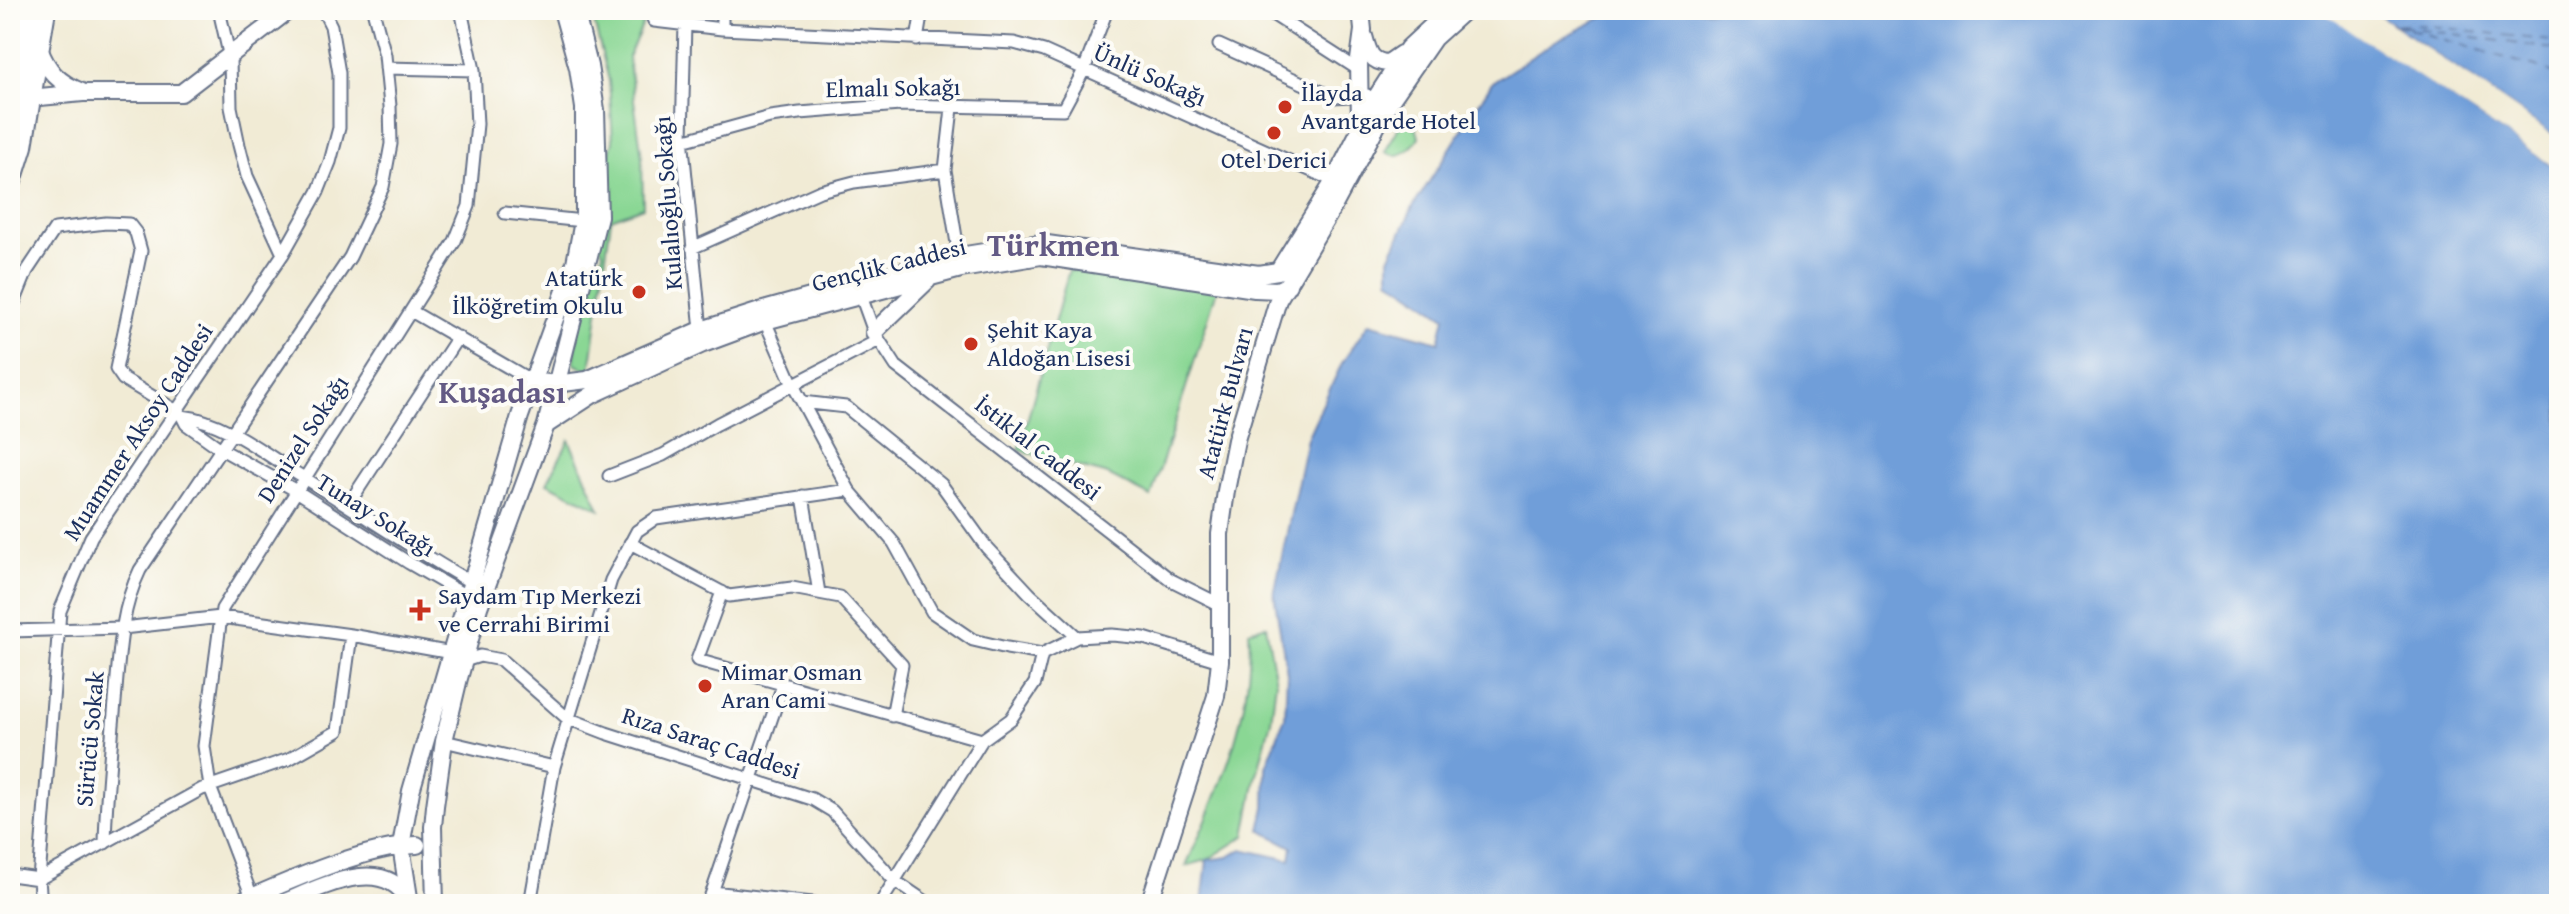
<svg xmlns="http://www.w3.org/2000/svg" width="2569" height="914" font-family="'Gentium Book Plus',serif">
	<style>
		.green { fill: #8ad794; stroke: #528379; stroke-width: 2 }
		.water { fill: #709ed9; stroke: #46669c; stroke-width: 2 }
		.pier { fill: #f1ebd5 }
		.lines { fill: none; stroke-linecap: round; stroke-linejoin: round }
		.ferry { stroke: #3d5b8f; stroke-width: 2; stroke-dasharray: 10 8; stroke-linecap: butt }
		.street-casing { stroke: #667188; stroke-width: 15 }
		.secondary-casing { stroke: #667188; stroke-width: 20 }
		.highway-casing { stroke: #667188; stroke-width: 26 }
		.street { stroke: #fff; stroke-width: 11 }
		.secondary { stroke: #fff; stroke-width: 16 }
		.highway { stroke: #fff; stroke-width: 22 }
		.poi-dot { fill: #c8321e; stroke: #fdfcf7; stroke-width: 3 }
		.labels { text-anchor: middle; stroke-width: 8; stroke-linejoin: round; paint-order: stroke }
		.street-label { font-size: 24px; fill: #1b2f5e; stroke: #fdfcf7 }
		.poi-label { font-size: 24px; fill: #1b2f5e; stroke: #fdfcf7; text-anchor: start }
		.district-label { font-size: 32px; font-weight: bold; fill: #635a84; stroke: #fdfcf7 }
	</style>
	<rect width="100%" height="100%" fill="#fdfcf7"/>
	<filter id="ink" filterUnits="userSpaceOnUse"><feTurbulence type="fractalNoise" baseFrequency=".0125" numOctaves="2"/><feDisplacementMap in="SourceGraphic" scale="16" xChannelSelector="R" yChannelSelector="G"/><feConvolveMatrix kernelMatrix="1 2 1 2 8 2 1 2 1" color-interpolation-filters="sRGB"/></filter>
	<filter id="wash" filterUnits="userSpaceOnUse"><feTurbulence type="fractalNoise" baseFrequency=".006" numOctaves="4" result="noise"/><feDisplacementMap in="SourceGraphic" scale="32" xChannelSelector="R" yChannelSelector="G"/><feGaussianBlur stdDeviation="1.8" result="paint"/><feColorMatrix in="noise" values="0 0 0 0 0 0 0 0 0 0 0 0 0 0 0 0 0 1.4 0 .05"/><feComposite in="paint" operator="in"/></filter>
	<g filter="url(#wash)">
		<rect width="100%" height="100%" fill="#f1ebd5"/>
		<path class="green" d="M591 10H638L643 24 628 57 642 157 643 207 611 219 590 371 574 364 579 324 603 252 595 233 599 187 613 141 609 81Z
			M1409 124 1416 127 1419 137C1412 149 1399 161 1385 152L1400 125Z
			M1069 270 1217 290 1151 497 1108 475 1019 450Z
			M569 440 600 509 547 483Z
			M1266 625 1276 682 1271 721 1256 778 1245 836 1207 860 1186 866C1218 792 1255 713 1249 631Z"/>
		<path class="water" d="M1618 10H1772L1779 18 1777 10H2321L2559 170V904H1202L1207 860 1229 857 1242 849 1290 860 1292 847 1260 830 1265 807 1266 767 1285 717 1287 673 1274 594 1307 438 1342 363 1369 323 1439 342 1445 317 1389 279V258L1413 207 1492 83 1557 40Z
			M2371 10H2559V139L2392 24Z"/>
		<path class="pier" d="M2319 10 2331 11 2559 165V170Z
			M2367 10H2371L2559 139V143Z"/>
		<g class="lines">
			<path class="ferry" d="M2392 24 2559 74
				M2397 24 2432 26 2559 42
				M2401 26 2559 50"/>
		</g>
	</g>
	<g filter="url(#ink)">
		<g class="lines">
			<defs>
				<path id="street" d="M219 10 230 58 231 107 239 145 247 176 283 254
					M649 10 654 21 722 29 1014 43 1044 51 1334 181
					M722 10V29
					M1266 10 1359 70
					M685 24 682 137 701 330
					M917 40 922 10
					M1219 45 1333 97 1367 95
					M386 68 474 70
					M682 141 770 117 800 113 900 105 1063 109 1084 70 1107 10
					M945 170 952 108
					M505 213 583 221
					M692 248 820 191 854 182 945 170 959 256
					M861 296 874 332 896 366 1171 580 1221 605
					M411 311 532 381
					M10 313 27 271 55 229 106 223 129 224 136 233 141 251 116 369 123 379 175 410 182 416 186 424 221 449 295 490 409 563 468 597
					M765 321 793 385 849 490 894 543 932 612 973 640 1007 648 1042 654 1077 637 1112 635 1144 638 1220 661
					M802 402 846 407 941 484 987 548 1030 594 1077 637
					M182 416C224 421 261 451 296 473 355 509 412 549 472 583
					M609 476 663 455 717 424 879 340
					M803 496 819 593
					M348 505 458 337
					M630 543 729 596 792 588 840 597 902 665 892 716
					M722 592 697 660 982 740
					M10 631 123 628 221 617 351 635 452 653
					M464 661 480 656 501 660 567 718 606 733 812 799 832 811 895 881 929 904
					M444 741 554 767
					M105 843C106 796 111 749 115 702 119 657 120 611 140 570L350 257 383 187 391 144 390 106 385 55 373 10
					M10 875 39 879 202 789 289 759 338 731 351 635
					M712 892 822 904
					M252 897 210 787 204 746 222 609 455 241 469 206 477 124 474 70 461 10
					M41 904 39 879 60 611 91 537 283 254 318 192 330 162 339 128V73L331 26 323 10
					M530 904 554 767 611 580 637 531 656 518 849 490
					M708 904 783 685
					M880 904 982 740 1011 719 1035 683 1042 654
					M1119 904 1150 901"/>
				<path id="secondary" d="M1364 36C1368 51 1370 62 1388 63L1401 54
					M39 48C47 71 59 83 82 92
					M29 98 83 93H181L289 10
					M1360 125 1359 60 1363 30 1361 10
					M874 332 928 280
					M532 381 555 384 587 380 701 330 760 311 959 256 1040 243 1259 274 1278 271 1334 181 1377 96 1408 48 1449 10
					M546 425 592 395 703 344 765 321 961 269 1041 256 1255 289 1278 290 1288 285
					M236 904C286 882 363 847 417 845
					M280 904C316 890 383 852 408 900
					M410 904 401 846 411 791 520 416 575 263 584 216V108L578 68 562 10
					M435 904 433 827 435 806 444 741 459 678 479 607 546 425 599 216 596 110 589 66 575 10
					M1149 904 1216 696 1220 661V534L1226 491 1236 440 1278 300 1331 211 1389 103 1434 38 1465 10"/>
				<path id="highway" d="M10 94 27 10
					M10 181 21 146 44 10"/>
			</defs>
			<use href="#street" class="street-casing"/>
			<use href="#secondary" class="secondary-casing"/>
			<use href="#highway" class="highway-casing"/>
			<use href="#street" class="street"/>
			<use href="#secondary" class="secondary"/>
			<use href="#highway" class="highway"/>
		</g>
	</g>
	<g class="poi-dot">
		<circle cx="1285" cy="107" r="8"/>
		<circle cx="1274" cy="133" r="8"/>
		<circle cx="639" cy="292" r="8"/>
		<circle cx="971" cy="344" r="8"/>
		<path d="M416 598h8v8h8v8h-8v8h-8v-8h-8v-8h8z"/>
		<circle cx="705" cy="686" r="8"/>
	</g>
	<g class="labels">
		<g class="street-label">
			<text transform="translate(1150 75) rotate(24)" y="8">Ünlü Sokağı</text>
			<text transform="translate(893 88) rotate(-1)" y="8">Elmalı Sokağı</text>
			<text transform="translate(668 203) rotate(-94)" y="8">Kulalıoğlu Sokağı</text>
			<text transform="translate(889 265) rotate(-14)" y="8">Gençlik Caddesi</text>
			<text transform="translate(1225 403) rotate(-75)" y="8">Atatürk Bulvarı</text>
			<text transform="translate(138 432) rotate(-57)" y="8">Muammer Aksoy Caddesi</text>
			<text transform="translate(303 439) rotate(-57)" y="8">Denizel Sokağı</text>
			<text transform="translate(1038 448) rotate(38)" y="8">İstiklal Caddesi</text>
			<text transform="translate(376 515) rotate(32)" y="8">Tunay Sokağı</text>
			<text transform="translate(90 739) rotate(-85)" y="8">Sürücü Sokak</text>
			<text transform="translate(711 743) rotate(18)" y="8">Rıza Saraç Caddesi</text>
		</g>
		<g class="poi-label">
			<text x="1301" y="101">İlayda<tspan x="1301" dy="28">Avantgarde Hotel</tspan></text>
			<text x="1274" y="168" text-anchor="middle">Otel Derici</text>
			<text x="623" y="286" text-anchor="end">Atatürk<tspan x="623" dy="28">İlköğretim Okulu</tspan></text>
			<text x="987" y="338">Şehit Kaya<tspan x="987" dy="28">Aldoğan Lisesi</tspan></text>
			<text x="438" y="604">Saydam Tıp Merkezi<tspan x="438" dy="28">ve Cerrahi Birimi</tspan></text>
			<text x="721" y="680">Mimar Osman<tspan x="721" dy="28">Aran Cami</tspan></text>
		</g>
		<g class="district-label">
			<text x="1053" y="256">Türkmen</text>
			<text x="502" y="403">Kuşadası</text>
		</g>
	</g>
	<rect width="2569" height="914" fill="none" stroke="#fdfcf7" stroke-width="40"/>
</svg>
